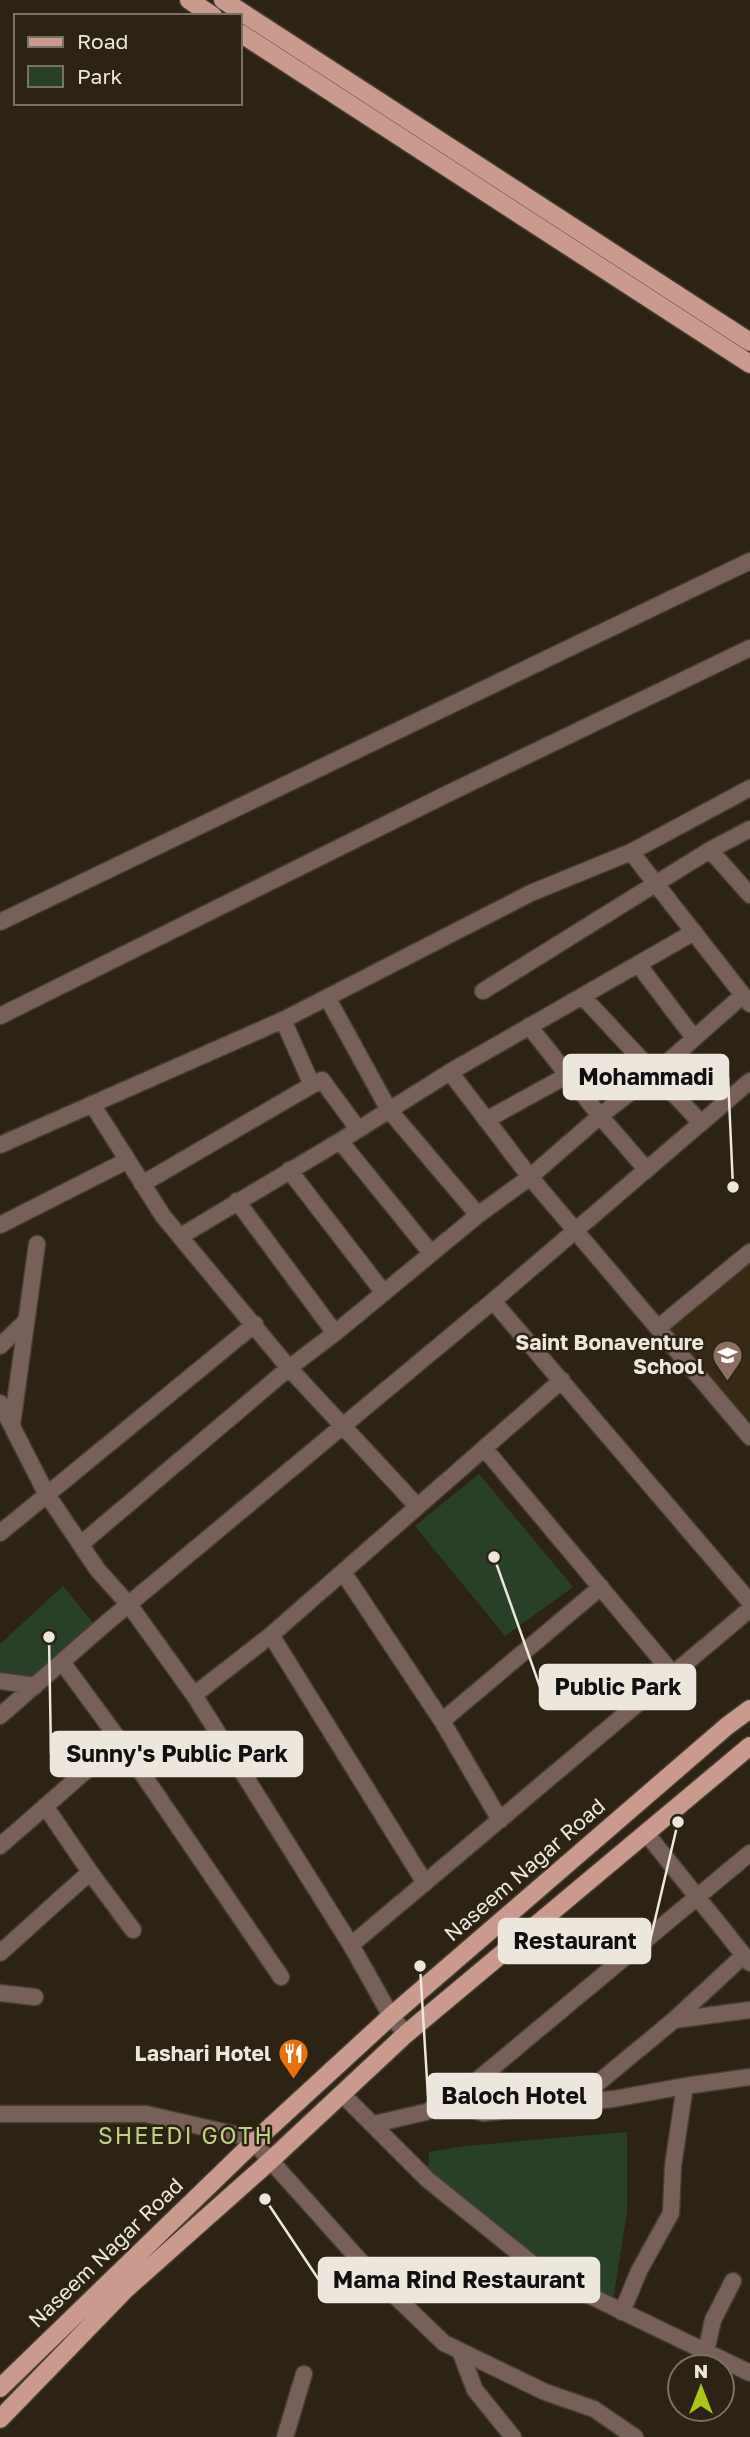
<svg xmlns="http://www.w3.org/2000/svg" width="750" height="2437" font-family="'Golos Text',sans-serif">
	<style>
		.built { fill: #362a15 }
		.green { fill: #294028 }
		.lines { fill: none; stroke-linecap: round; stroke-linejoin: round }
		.street-casing { stroke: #473e30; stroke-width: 19 }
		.primary-casing { stroke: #473e30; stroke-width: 21 }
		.street { stroke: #77605a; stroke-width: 16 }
		.primary { stroke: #ca9a8e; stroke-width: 18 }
		.labels { text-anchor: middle; stroke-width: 5; stroke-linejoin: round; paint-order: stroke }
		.poi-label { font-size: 21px; font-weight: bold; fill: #ece6dd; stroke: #2c2314; text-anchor: end }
		.street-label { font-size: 21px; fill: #ece6dd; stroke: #2c2314 }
		.neighbourhood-label { font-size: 23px; letter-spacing: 2px; fill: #bed085; stroke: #2c2314 }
		.leader { fill: none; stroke: #ece6dd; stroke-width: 2.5 }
		.callout-dot { fill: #ece6dd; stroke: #2c2314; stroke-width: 2.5 }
		.callout { fill: #ece6dd; stroke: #ece6dd; stroke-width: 2.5 }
		.callout-label { font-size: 23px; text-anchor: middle; font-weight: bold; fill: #111 }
	</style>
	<rect width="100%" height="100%" fill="#2c2314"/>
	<path class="built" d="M750 1252V1437L659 1327Z"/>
	<path class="green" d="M479 1474 573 1587 505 1636 415 1526Z
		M63 1586 99 1630 35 1686 0 1681V1644Z
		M627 2132V2212L612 2307 545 2274 428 2180 429 2152 466 2146Z"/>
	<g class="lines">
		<defs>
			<path id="street" d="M750 829 710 850 750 895
				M631 852 750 1004
				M0 922 750 561
				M694 932 450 1072 530 1177 750 1437
				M638 964 694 1038
				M483 991 710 850
				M582 996 701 1123
				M328 999 389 1110 478 1215
				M0 1016 443 796 750 648
				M529 1026 600 1116 646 1169
				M312 1085 322 1080 358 1129
				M92 1104 163 1216 289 1368 417 1506
				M486 1120 568 1075
				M340 1141 431 1253
				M0 1145 283 1020 531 893 631 852 750 788
				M289 1170 384 1293
				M142 1184 312 1085 283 1020
				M237 1201 335 1333
				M0 1225 126 1161
				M181 1236 340 1141 450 1072
				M493 1301 750 1602
				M659 1327 750 1252
				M0 1346 26 1321
				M0 1403 46 1493 97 1569 130 1606 194 1695 351 1945 391 2016 406 2034
				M12 1425 37 1244
				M484 1448 673 1674
				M0 1533 255 1324
				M81 1544 289 1368 335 1333 478 1215 530 1177 600 1116 654 1074 743 995
				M343 1572 442 1721 500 1820
				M271 1635 425 1883
				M62 1662 120 1741
				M0 1681 35 1686
				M194 1695 271 1635 562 1380
				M0 1716 105 1624 493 1301 750 1081
				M442 1721 601 1587
				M45 1806 90 1872
				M646 1833 750 1963
				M0 1846 120 1741 281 1977
				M351 1945 750 1609
				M0 1953 90 1872 133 1930
				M0 1993 35 1997
				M674 2020 743 1956
				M342 2094 428 2180 545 2274 750 2373
				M457 2097 750 1853
				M575 2102 674 2020 750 2010
				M0 2114H146L242 2136 254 2142 372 2274 444 2343 545 2392 594 2409 635 2437
				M374 2124 426 2112 457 2097 467 2107 483 2113 613 2099 685 2086 750 2077
				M622 2312 639 2271 671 2213 673 2166 685 2086
				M460 2351 475 2390 513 2437
				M706 2351 713 2320 733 2281
				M285 2437 304 2374"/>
			<path id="primary" d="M189 0 213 16
				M223 0 750 342
				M240 33 750 364
				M0 2388 254 2142 391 2016 727 1726 750 1709
				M0 2419 126 2289 270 2161 406 2034 750 1746"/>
		</defs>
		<use href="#street" class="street-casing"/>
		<use href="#primary" class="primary-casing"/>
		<use href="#street" class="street"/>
		<use href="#primary" class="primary"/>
	</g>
	<defs>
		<symbol id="school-pin" viewBox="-11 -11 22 30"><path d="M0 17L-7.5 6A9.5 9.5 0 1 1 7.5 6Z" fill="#8d6e63" stroke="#2c2314"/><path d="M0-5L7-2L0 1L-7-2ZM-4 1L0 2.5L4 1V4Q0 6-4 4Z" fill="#fff"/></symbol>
		<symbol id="restaurant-pin" viewBox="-11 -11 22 30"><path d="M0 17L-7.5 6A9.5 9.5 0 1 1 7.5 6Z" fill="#e8710a" stroke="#2c2314"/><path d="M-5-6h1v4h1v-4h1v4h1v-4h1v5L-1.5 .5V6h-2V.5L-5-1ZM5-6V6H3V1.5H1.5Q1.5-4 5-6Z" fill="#fff"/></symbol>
	</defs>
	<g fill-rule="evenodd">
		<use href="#school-pin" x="710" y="1338" width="35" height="47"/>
		<use href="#restaurant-pin" x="276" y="2036" width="35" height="47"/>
	</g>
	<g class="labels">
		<g class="poi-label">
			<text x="704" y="1350">Saint Bonaventure<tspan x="704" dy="24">School</tspan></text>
			<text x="271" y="2061">Lashari Hotel</text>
		</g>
		<g class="street-label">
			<text transform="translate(525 1870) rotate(-41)" y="7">Naseem Nagar Road</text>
			<text transform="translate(106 2253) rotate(-44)" y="7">Naseem Nagar Road</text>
		</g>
		<g class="neighbourhood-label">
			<text x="186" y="2144">SHEEDI GOTH</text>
		</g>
	</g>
	<path class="leader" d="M733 1187L728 1077M494 1557L540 1687M49 1637L51 1754M678 1822L650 1941M420 1966L428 2096M265 2199L319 2280"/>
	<g class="callout-dot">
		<circle cx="733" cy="1187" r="7"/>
		<circle cx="494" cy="1557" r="7"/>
		<circle cx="49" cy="1637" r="7"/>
		<circle cx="678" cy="1822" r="7"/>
		<circle cx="420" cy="1966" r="7"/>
		<circle cx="265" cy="2199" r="7"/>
	</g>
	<g class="callout">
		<rect x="564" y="1055" width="164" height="44" rx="7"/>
		<rect x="540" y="1665" width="155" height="44" rx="7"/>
		<rect x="51" y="1732" width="251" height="44" rx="7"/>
		<rect x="499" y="1919" width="151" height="44" rx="7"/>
		<rect x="428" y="2074" width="173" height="44" rx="7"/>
		<rect x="319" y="2258" width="280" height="44" rx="7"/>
	</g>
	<g class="callout-label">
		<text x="646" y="1085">Mohammadi</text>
		<text x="618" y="1695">Public Park</text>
		<text x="177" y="1762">Sunny's Public Park</text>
		<text x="575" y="1949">Restaurant</text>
		<text x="514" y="2104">Baloch Hotel</text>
		<text x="459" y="2288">Mama Rind Restaurant</text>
	</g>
	<rect x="14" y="14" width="228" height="91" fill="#2c2314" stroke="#797164" stroke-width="2"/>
	<rect x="28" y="37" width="35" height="10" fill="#ca9a8e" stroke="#797164" stroke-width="2"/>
	<text x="77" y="49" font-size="21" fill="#ece6dd">Road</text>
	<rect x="28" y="66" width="35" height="21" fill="#294028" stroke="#797164" stroke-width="2"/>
	<text x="77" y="84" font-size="21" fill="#ece6dd">Park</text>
	<g transform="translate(701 2388)"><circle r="33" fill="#2c2314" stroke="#797164" stroke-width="2"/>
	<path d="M0-5L12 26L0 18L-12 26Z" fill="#abc615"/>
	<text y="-10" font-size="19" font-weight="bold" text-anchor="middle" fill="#ece6dd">N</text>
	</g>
</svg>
